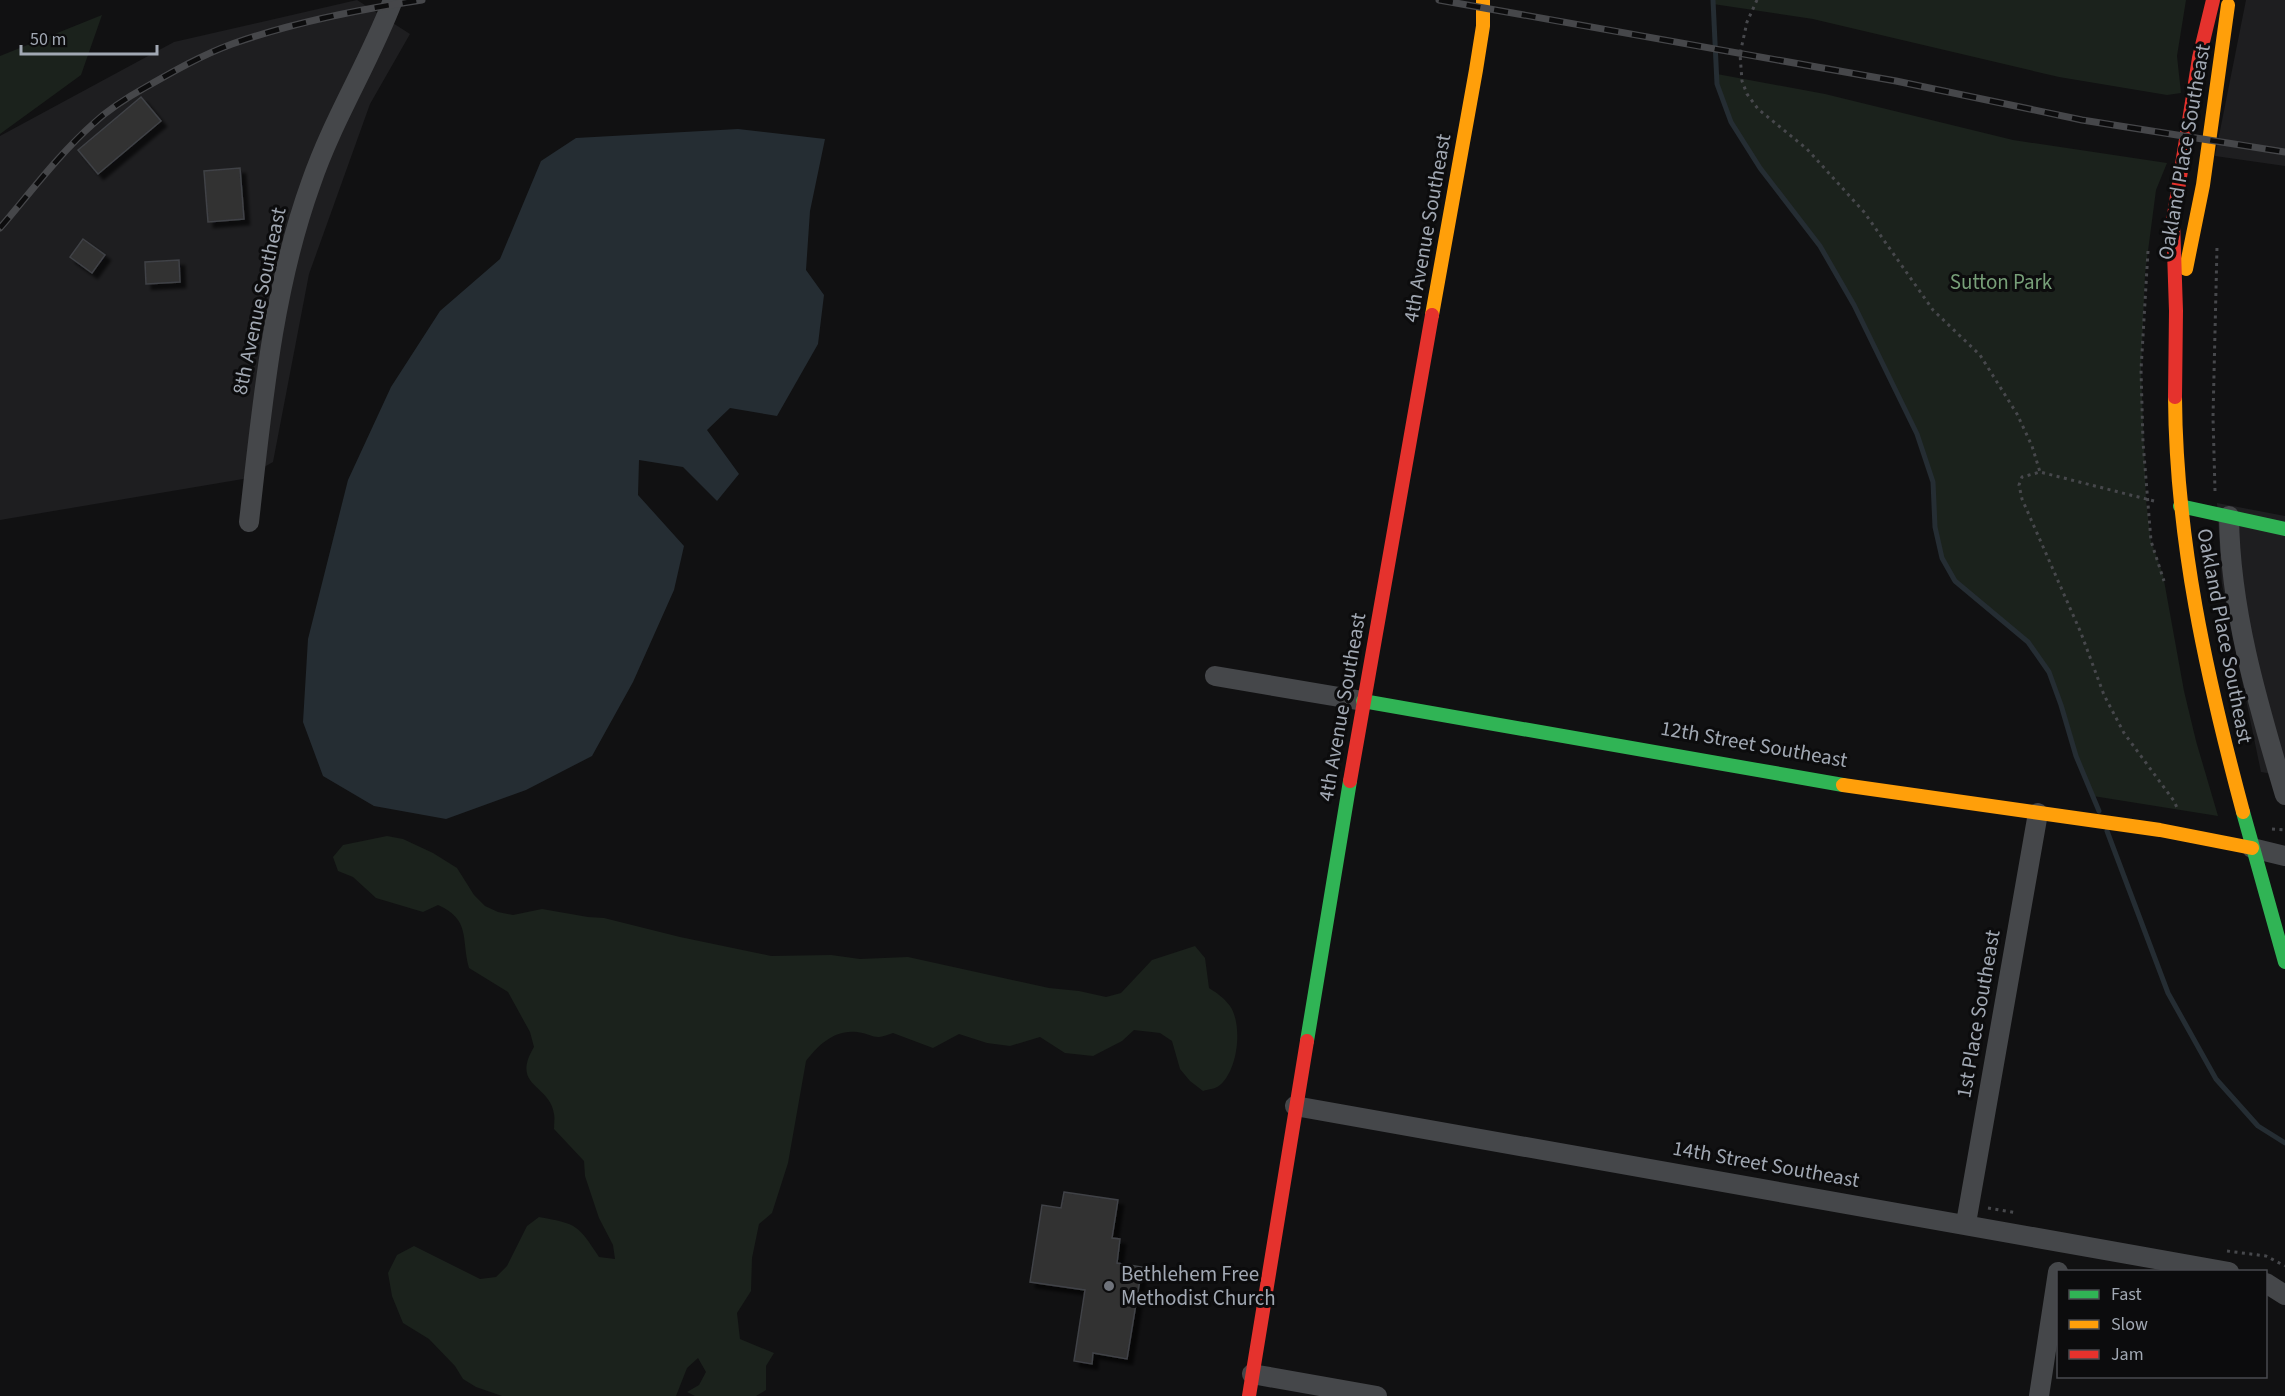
<svg xmlns="http://www.w3.org/2000/svg" width="2285" height="1396" font-family="'Source Sans 3',sans-serif">
	<style>
		.built { fill: #1e1e20 }
		.green { fill: #1b221c }
		.water { fill: #252d33 }
		.lines { fill: none; stroke-linecap: round; stroke-linejoin: round }
		.stream { stroke: #252d33; stroke-width: 5 }
		.building { fill: #303032; stroke: #404246; stroke-width: 1.5; filter: url(#shadow) }
		.path { stroke: #47484c; stroke-width: 3; stroke-dasharray: 3 4.5; stroke-linecap: butt }
		.street { stroke: #45474a; stroke-width: 20 }
		.fast { stroke: #30b455; stroke-width: 14 }
		.slow { stroke: #ff9f0a; stroke-width: 14 }
		.jam { stroke: #e5322d; stroke-width: 14 }
		.rail-casing { stroke: #46474a; stroke-width: 7 }
		.rail { stroke: #0c0c0d; stroke-width: 4.5; stroke-dasharray: 14; stroke-linecap: butt }
		.poi-dot { fill: #6f737b; stroke: #0c0c0d; stroke-width: 2 }
		.labels { text-anchor: middle; stroke-width: 6; stroke-linejoin: round; paint-order: stroke }
		.street-label { font-size: 21px; fill: #a1a8b3; stroke: #0c0c0d }
		.park-label { font-size: 21px; fill: #779f78; stroke: #0c0c0d }
		.poi-label { font-size: 21px; fill: #a1a8b3; stroke: #0c0c0d; text-anchor: start }
	</style>
	<defs>
		<filter id="shadow"><feDropShadow dx="5.5" dy="5.5" stdDeviation="1.5" flood-color="#0009"/></filter>
	</defs>
	<rect width="100%" height="100%" fill="#111112"/>
	<path class="built" d="M357 0 410 34 370 104 309 274 273 462 243 479 0 520V136L174 42Z
		M2246 0H2285V166L2215 156Z
		M2217 503 2285 516V776L2261 772 2222 584Z"/>
	<path class="green" d="M1713 0H2186L2177 56 2181 93 2167 95 2059 77 1813 19 1713 4Z
		M102 15 81 75 0 134V56Z
		M1717 74 1825 94 2013 140 2167 163 2156 190 2145 274 2141 370 2146 500 2151 541 2163 575 2184 691 2196 741 2218 816 2093 796 2076 756 2061 705 2049 672 2028 642 1955 581 1942 558 1935 527 1933 482 1917 434 1854 305 1820 246 1760 168 1732 125 1717 84Z
		M387 836 403 839 433 853 457 868 474 895 485 906 498 912 513 915 542 909 588 917 604 918 680 937 771 956 831 955 860 959 908 957 1049 988 1079 991 1106 997 1121 993 1152 960 1195 946 1205 958 1209 988C1217 993 1224 998 1230 1006 1243 1025 1238 1070 1220 1085 1216 1089 1209 1089 1203 1091L1190 1081 1180 1069 1172 1041 1160 1033 1134 1030 1122 1041 1093 1056 1065 1053 1040 1037 1010 1046 987 1043 959 1034 933 1048 893 1033C872 1041 877 1035 857 1032 835 1029 818 1045 806 1061L788 1163 772 1213 759 1224 752 1258 751 1291 737 1313 740 1339 774 1353 766 1366V1390L756 1396H695L687 1392 699 1385 706 1372 698 1358 687 1368 676 1396H502L476 1387 463 1379 455 1366 429 1339 403 1323 392 1296 388 1273 397 1255 414 1246 480 1279 496 1277 507 1266 527 1226 539 1217C578 1224 578 1225 599 1257L615 1259 613 1245 599 1218 585 1176 584 1161 554 1129C554 1124 555 1118 554 1114 550 1084 510 1087 534 1047L530 1032 508 992 469 968C461 938 471 920 438 905L423 912 376 898 353 877 338 871 333 857 343 845Z"/>
	<path class="water" d="M738 129 825 139 810 211 806 270 824 295 818 344 777 416 730 408 707 430 739 474 717 501 683 467 639 460 638 495 684 546 674 590 633 682 592 756 526 790 446 819 374 806 323 776 303 722 308 639 348 480 391 387 440 311 500 259 541 161 576 138Z"/>
	<g class="lines">
		<path class="stream" d="M1713 0 1717 84 1731 122 1760 168 1820 246 1854 305 1917 434 1933 482 1935 527 1942 558 1955 581 2028 642 2049 672 2061 705 2076 756 2099 811
			M2107 831 2168 993 2216 1079 2258 1126 2285 1143"/>
	</g>
	<path class="building" d="M141 97 161 121 98 174 78 150Z
		M240 168 244 219 208 222 204 171Z
		M83 239 105 255 92 273 70 257Z
		M179 260 180 282 146 284 145 262Z
		M1064 1192 1118 1200 1112 1238 1120 1239 1117 1263 1142 1267 1127 1359 1093 1353 1092 1364 1074 1361 1085 1290 1030 1282 1042 1205 1061 1208Z"/>
	<g class="lines">
		<path class="path" d="M1757 0 1747 22 1740 54 1742 81 1747 94 1758 109 1807 149 1864 212 1933 310 1980 355 2017 414 2032 446 2040 472
			M2148 251 2141 370 2143 442 2151 541 2164 581
			M2215 491 2213 417 2217 247
			M2154 501 2040 472 2022 477 2019 485 2022 499 2081 633 2104 695 2124 733 2174 801 2178 810
			M2272 829 2285 830
			M1988 1208 2017 1213
			M2227 1251 2266 1256 2285 1266"/>
		<path class="street" d="M2229 516C2230 612 2258 704 2285 795
			M249 522C262 408 272 291 311 183 333 119 369 63 393 0
			M1215 676 1363 701
			M2252 848 2285 856
			M1295 1106 2229 1272
			M1966 1223 2038 813
			M2266 1283 2285 1295
			M1252 1374 1377 1396
			M2039 1396 2058 1272"/>
		<path class="fast" d="M2180 506 2285 529
			M1363 701 1843 785
			M2243 812 2285 962
			M1307 1041 1350 781"/>
		<path class="slow" d="M2186 269 2203 185 2228 5
			M1432 315 1476 70 1483 26V0
			M2175 397C2176 540 2206 674 2243 812
			M1843 785 2160 830 2252 848"/>
		<path class="jam" d="M2175 397 2176 311 2173 221 2199 58 2213 0
			M1350 781 1432 315
			M1249 1396 1307 1041"/>
		<defs>
			<path id="rail" d="M1439 0 1896 81 2082 120 2285 152
				M0 228C30 193 59 154 94 123 109 109 128 97 146 87 174 71 202 55 232 44 291 23 361 9 422 0"/>
		</defs>
		<use href="#rail" class="rail-casing"/>
		<use href="#rail" class="rail"/>
	</g>
	<circle class="poi-dot" cx="1109" cy="1286" r="6"/>
	<g class="labels">
		<g class="street-label">
			<text transform="translate(2184 152) rotate(-80)" y="7">Oakland Place Southeast</text>
			<text transform="translate(1427 228) rotate(-80)" y="7">4th Avenue Southeast</text>
			<text transform="translate(259 301) rotate(-78)" y="7">8th Avenue Southeast</text>
			<text transform="translate(2225 636) rotate(79)" y="7">Oakland Place Southeast</text>
			<text transform="translate(1342 707) rotate(-80)" y="7">4th Avenue Southeast</text>
			<text transform="translate(1754 744) rotate(10)" y="7">12th Street Southeast</text>
			<text transform="translate(1978 1014) rotate(-80)" y="7">1st Place Southeast</text>
			<text transform="translate(1766 1164) rotate(10)" y="7">14th Street Southeast</text>
		</g>
		<g class="park-label">
			<text x="2001" y="289">Sutton Park</text>
		</g>
		<g class="poi-label">
			<text x="1121" y="1281">Bethlehem Free<tspan x="1121" dy="24">Methodist Church</tspan></text>
		</g>
	</g>
	<rect x="2057" y="1270" width="210" height="108" fill="#0c0c0d" stroke="#484a4f" stroke-width="1.5"/>
	<rect x="2069" y="1290" width="30" height="9" fill="#30b455" stroke="#484a4f" stroke-width="1.5"/>
	<text x="2111" y="1300" font-size="18" fill="#a1a8b3">Fast</text>
	<rect x="2069" y="1320" width="30" height="9" fill="#ff9f0a" stroke="#484a4f" stroke-width="1.5"/>
	<text x="2111" y="1330" font-size="18" fill="#a1a8b3">Slow</text>
	<rect x="2069" y="1350" width="30" height="9" fill="#e5322d" stroke="#484a4f" stroke-width="1.5"/>
	<text x="2111" y="1360" font-size="18" fill="#a1a8b3">Jam</text>
	<path d="M21 45v9h136v-9" fill="none" stroke="#a1a8b3" stroke-width="3"/>
	<text x="30" y="45" font-size="18" fill="#a1a8b3" stroke="#0c0c0d" stroke-width="4.5" paint-order="stroke">50 m</text>
</svg>
